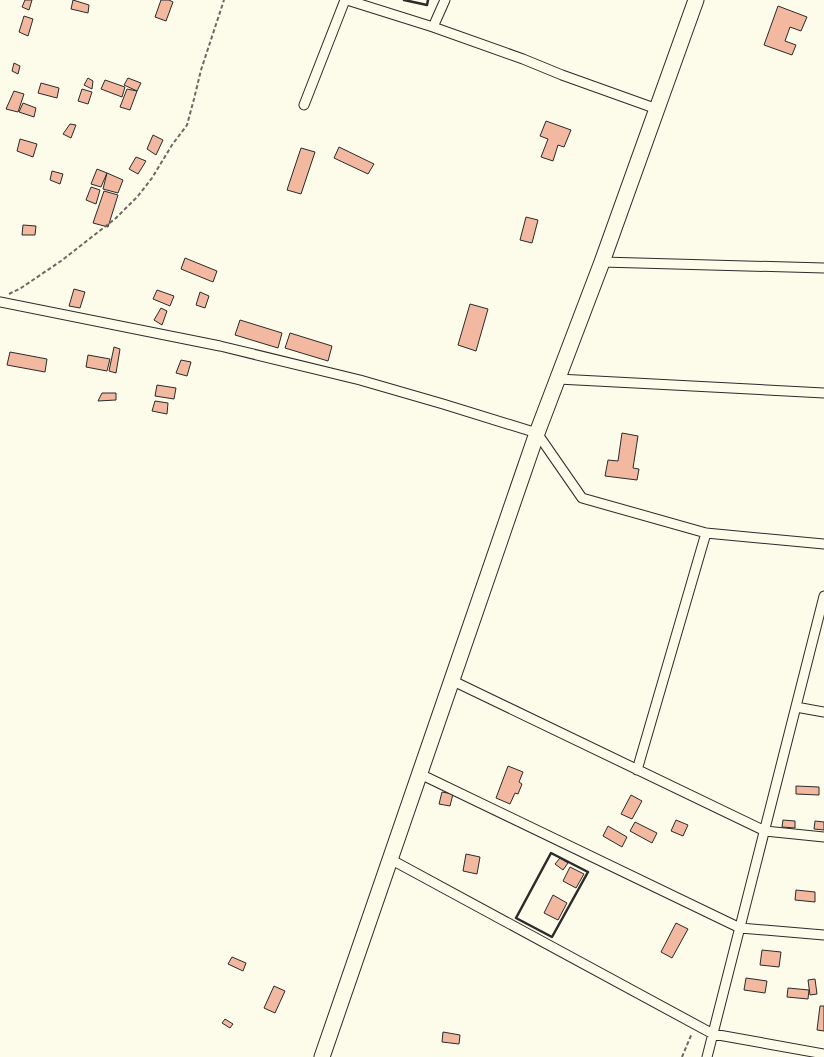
<svg xmlns="http://www.w3.org/2000/svg" width="824" height="1057" font-family="'Source Sans 3',sans-serif">
	<style>
		.building { fill: #f2b8a0; stroke: #2b2b2b }
		.lines { fill: none; stroke-linecap: round; stroke-linejoin: round }
		.minor-casing { stroke: #2b2b2b; stroke-width: 11 }
		.primary-casing { stroke: #2b2b2b; stroke-width: 17 }
		.path { stroke: #6a6964; stroke-width: 2; stroke-dasharray: 4 2.5; stroke-linecap: butt }
		.minor { stroke: #fdfbea; stroke-width: 9 }
		.primary { stroke: #fdfbea; stroke-width: 15 }
		.wall { stroke: #2b2b2b; stroke-width: 2.5 }
	</style>
	<rect width="100%" height="100%" fill="#fdfbea"/>
	<path class="building" d="M25 0H32L29 10 22 7Z
		M73 0 89 5 88 13 71 9Z
		M161 0H169L173 2 166 21 155 17Z
		M778 6 807 17 801 31 790 27 785 41 796 45 792 55 764 45Z
		M24 16 33 19 28 36 19 32Z
		M14 63 20 66 18 74 12 71Z
		M88 78 93 81 92 89 84 85Z
		M128 78 141 83 137 91 124 85Z
		M105 80 125 87 122 97 101 89Z
		M41 83 59 88 57 98 38 93Z
		M82 89 92 92 88 104 78 101Z
		M127 89 137 91 130 110 120 107Z
		M14 91 24 94 18 112 6 109Z
		M23 103 36 108 34 117 19 112Z
		M546 121 571 130 564 147 558 145 553 161 541 157 548 139 540 136Z
		M70 124 76 125 71 138 63 134Z
		M153 135 163 140 156 155 147 149Z
		M20 139 37 144 33 157 17 151Z
		M339 147 374 164 368 174 334 158Z
		M301 148 315 152 301 194 287 190Z
		M136 157 146 161 138 174 129 169Z
		M97 169 107 173 101 187 91 184Z
		M52 171 63 174 60 184 50 180Z
		M107 173 123 180 118 193 103 189Z
		M91 187 100 190 96 204 86 200Z
		M104 191 118 195 108 227 93 223Z
		M526 217 538 220 532 243 520 240Z
		M23 225 36 226 35 235H22Z
		M185 258 217 271 213 282 181 269Z
		M74 289 85 292 80 308 69 306Z
		M157 290 174 296 170 306 153 299Z
		M200 292 209 296 205 308 196 305Z
		M470 304 488 309 476 351 458 345Z
		M161 308 167 311 162 325 154 320Z
		M240 320 282 333 278 348 235 335Z
		M290 333 332 346 328 361 285 348Z
		M114 347 120 349 116 373 109 371Z
		M10 352 47 359 45 372 7 365Z
		M88 355 110 359 107 371 86 367Z
		M181 360 191 362 187 376 176 373Z
		M157 385 176 388 174 399 155 396Z
		M102 393H116V400L98 401Z
		M155 401 168 403 167 414 152 411Z
		M622 433 638 436 633 468 639 469 637 480 605 476 608 460 618 461Z
		M508 766 523 772 519 782 522 784 518 794 515 793 510 804 496 798Z
		M796 786 819 787V795L796 794Z
		M442 792 453 794 450 806 439 804Z
		M631 795 642 801 632 819 621 814Z
		M676 820 688 825 683 836 671 831Z
		M783 820 795 821V828L782 827Z
		M815 821 824 822V830L814 829Z
		M635 822 657 833 652 843 630 831Z
		M608 826 627 837 622 847 603 836Z
		M466 854 480 857 477 874 463 871Z
		M560 858 568 863 563 870 555 864Z
		M570 867 584 874 576 888 563 881Z
		M796 890 815 892V902L795 900Z
		M553 895 567 903 558 920 544 913Z
		M676 923 688 929 672 958 661 952Z
		M762 950 781 952 779 967 760 965Z
		M232 957 246 963 243 971 228 964Z
		M746 978 767 981 765 993 744 990Z
		M815 979 817 994 810 995 808 980Z
		M274 986 285 991 275 1013 264 1008Z
		M788 988 809 990 808 999 787 997Z
		M820 1006H824V1031L817 1030Z
		M225 1019 233 1024 230 1028 222 1023Z
		M443 1032 460 1035 459 1044 442 1042Z"/>
	<g class="lines">
		<defs>
			<path id="minor" d="M347 0 433 27 523 59 562 75 657 109
				M433 27 445 0
				M304 105 345 0
				M602 262 824 268
				M0 302 220 346 360 380 443 404 537 433 582 498 706 533 824 544
				M558 379 824 393
				M451 680 765 831 824 837
				M796 707 824 712
				M637 770 706 533
				M420 774 740 928 824 935
				M390 859 713 1034 824 1054
				M707 1057 824 596"/>
			<path id="primary" d="M322 1057 537 433 602 262 696 0"/>
		</defs>
		<use href="#minor" class="minor-casing"/>
		<use href="#primary" class="primary-casing"/>
		<path class="path" d="M9 294 21 288 61 261 116 218 138 196 152 178 172 145 187 125 194 99 201 70 224 0
			M682 1057 692 1033"/>
		<use href="#minor" class="minor"/>
		<use href="#primary" class="primary"/>
		<path class="wall" d="M404 0 427 5 428 0
			M551 853 588 872 552 937 516 918Z"/>
	</g>
</svg>
